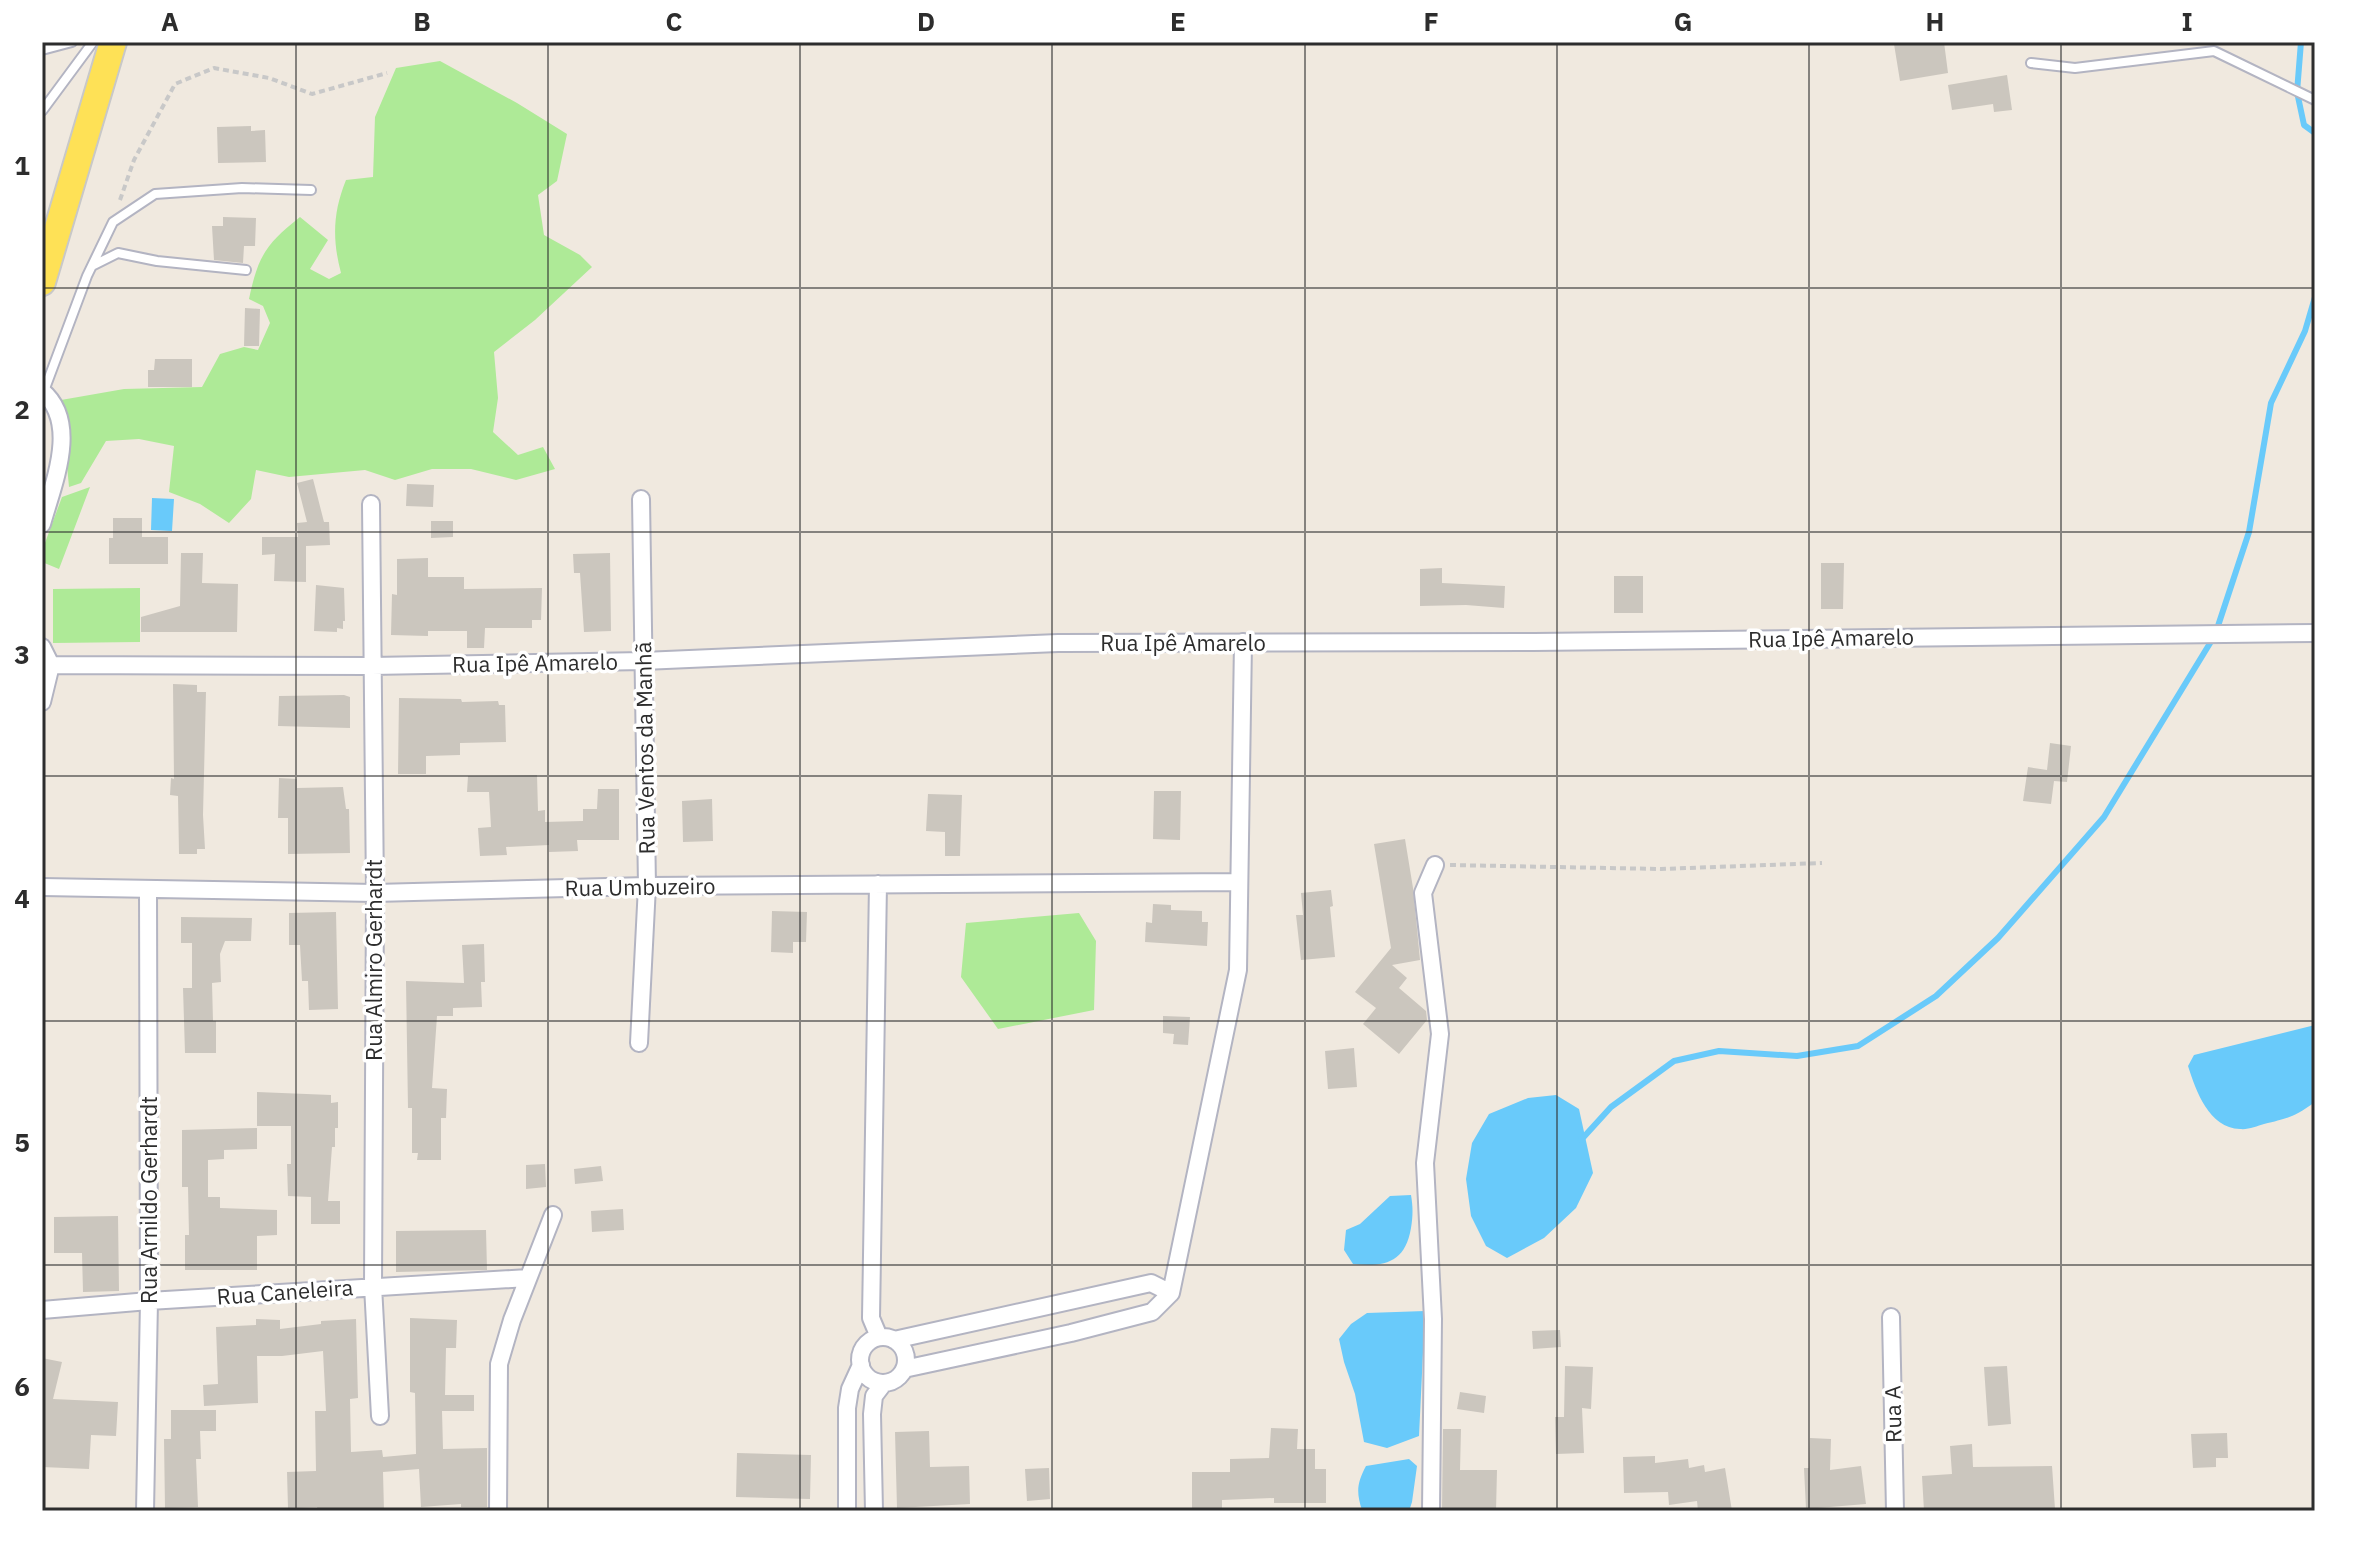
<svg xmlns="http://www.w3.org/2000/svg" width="2357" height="1553" font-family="'IBM Plex Sans',sans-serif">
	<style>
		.green { fill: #aeea97 }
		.water { fill: #69cafa }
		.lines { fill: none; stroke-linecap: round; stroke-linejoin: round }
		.stream { stroke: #69cafa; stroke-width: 6 }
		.building { fill: #cbc6be }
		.lane-casing { stroke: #b3b4c2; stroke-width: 12 }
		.street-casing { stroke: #b3b4c2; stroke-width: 20 }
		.primary-casing { stroke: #c8c8c8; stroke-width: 30 }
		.path { stroke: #c8c8c8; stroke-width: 4; stroke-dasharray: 6 4; stroke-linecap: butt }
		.lane { stroke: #fff; stroke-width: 8 }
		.street { stroke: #fff; stroke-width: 16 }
		.primary { stroke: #fee156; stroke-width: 26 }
		.grid { fill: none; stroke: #2d2d2d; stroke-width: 2; stroke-opacity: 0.55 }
		.labels { text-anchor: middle; stroke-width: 7; stroke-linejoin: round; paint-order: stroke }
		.street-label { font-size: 22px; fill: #2d2d2d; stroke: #fff }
		.neatline { fill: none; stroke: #2d2d2d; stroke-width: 3 }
		.grid-label { font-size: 26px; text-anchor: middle; font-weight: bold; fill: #2d2d2d }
	</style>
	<rect width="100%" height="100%" fill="#f0e9df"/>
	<path class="green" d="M440 61 517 103 567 134 557 181 538 195 544 235 580 255 592 267 535 320 494 352 498 398 493 432 518 455 543 447 555 469 516 480 471 469H432L395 480 365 470 289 477 256 470 251 499 229 523 200 504 169 492 174 446 139 439 106 441 81 483 69 487 61 400 124 389 202 387 220 354 244 347 258 350 270 323 263 306 249 299C258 256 266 244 300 217L328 240 310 269 329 279 341 273C332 239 333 212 346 180L373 177 375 117 396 68Z
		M90 487 59 569 42 562V551L62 497Z
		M140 588V642L53 643V589Z
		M1079 913 1096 941 1094 1010 998 1029 961 977 966 923Z"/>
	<path class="water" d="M152 498 174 499 172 531 151 530Z
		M2315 1025V1102C2294 1117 2289 1118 2264 1124 2257 1126 2248 1130 2240 1129 2209 1128 2196 1091 2188 1066L2194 1055Z
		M1556 1095 1579 1109 1593 1173 1576 1208 1544 1238 1507 1258 1486 1246 1471 1216 1466 1179 1472 1143 1489 1114 1528 1098Z
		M1411 1195C1413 1207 1413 1215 1411 1228 1405 1263 1385 1267 1353 1264L1344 1250 1346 1230 1360 1224 1390 1196Z
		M1425 1311 1419 1436 1387 1448 1364 1442 1355 1394 1344 1362 1339 1339 1351 1324 1367 1313Z
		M1409 1459 1417 1466 1412 1502 1409 1511 1362 1510C1356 1492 1357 1483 1366 1466Z"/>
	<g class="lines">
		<path class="stream" d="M2301 42 2297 92 2304 125 2315 133
			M1581 1140 1611 1107 1674 1061 1719 1051 1797 1056 1858 1046 1936 996 1998 938 2104 817 2215 635 2249 532 2271 403 2305 331 2315 297"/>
	</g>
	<path class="building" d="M1905 42H1944L1948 73 1900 81 1894 44Z
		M2007 75 2012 110 1994 112 1993 104 1952 110 1948 85Z
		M251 126V131L265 130 266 162 218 163 217 127Z
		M223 217 256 218 255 246H244L243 263 214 260 212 226H223Z
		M245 308 260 309 259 346H244Z
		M155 359H192V387H148V370H154Z
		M313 479 324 522H329L330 545 306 546V582L274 581 275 554 262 555V537H298L297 523 307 522 297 483Z
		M407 484 434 485 433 507 406 506Z
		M113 518H142V537H168V564H109V538H113Z
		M431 521H453V537L431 538Z
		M181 553H203L202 583 238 584 237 632H141V617L180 606Z
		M610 553 611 631 584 632 580 573H574L573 554Z
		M428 558V577H464V589L542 588 541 620H532V628H485L484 648H467V631H428V636L391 635 392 594 397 595V559Z
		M1821 563H1844L1843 609H1821Z
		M1442 568V583L1505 586 1504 608 1466 605 1420 606V569Z
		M1614 576H1643V613H1614Z
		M316 585 344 588 345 621H343V629L337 628V632L314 631Z
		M173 684 197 685V692H206L203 815 205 849H197V854H179L178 796 170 795 171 778 174 779Z
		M344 695 350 697V728L278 726 279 696Z
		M399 698 461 699 462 702 498 701 499 705H505L506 742 460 743V755L426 756V774H398Z
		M2050 743 2071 746 2067 782 2054 781 2051 804 2023 801 2028 767 2047 770Z
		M537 775 538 811 545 810V822L583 821V809H597L598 789H619V840H577L578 851 549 852V845L506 847 507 855 480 856 478 828 491 827 489 792H467L468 776Z
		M279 778 297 779V788L343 787 346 809H349L350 853 288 854V818H278Z
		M1154 791H1181L1180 840 1153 839Z
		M928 794 962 795 960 856H945V832L926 831Z
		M712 799 713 841 683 842 682 801Z
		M1405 839 1413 888 1420 960 1392 965 1407 978 1399 988 1426 1011 1427 1020 1399 1054 1363 1024 1376 1008 1355 992 1391 948 1374 844Z
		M1331 890 1333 906 1330 907 1335 957 1301 960 1296 915H1303L1301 893Z
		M1153 904 1171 905V910L1202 911V922H1208L1207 946 1145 942 1146 922 1152 923Z
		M772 911 807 912 806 942H793V953L771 952Z
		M336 912 338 1009 309 1010 308 981H302L300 945H289V913Z
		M181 917 252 918 251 941H225L220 954 221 982 212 983 213 1021H216V1053H185L183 988H192V943H181Z
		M484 944 485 982H481L482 1007 453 1008V1016H437L432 1088 447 1089 446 1118H441V1160H417L418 1153H412V1108H408L406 981 464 983 462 945Z
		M1163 1016 1190 1017 1188 1045 1173 1044 1174 1034 1163 1033Z
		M1354 1048 1357 1087 1328 1089 1325 1051Z
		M257 1092 331 1095V1103L338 1102V1128H335V1147H332L328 1201H340V1224H311V1197L288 1196 287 1164H291V1126H257Z
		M257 1128V1149L224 1150V1159L208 1160V1197H220V1208L277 1210V1235L257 1236V1270H185V1235H189L188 1187H182V1130Z
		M545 1164 546 1187 526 1189V1165Z
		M601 1166 603 1181 575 1184 574 1169Z
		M623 1209 624 1230 592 1232 591 1211Z
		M118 1216 119 1291 83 1292 82 1253H54V1217Z
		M486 1230 487 1270 396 1272V1231Z
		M410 1318 457 1320 456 1348H446L445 1395H474V1411H442L443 1449 487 1448V1507H461V1504L421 1507 419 1469 383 1472 384 1511H318L317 1507 288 1508 287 1472 316 1471 315 1411H326L323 1351 282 1356H257L258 1403 204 1406 203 1385 218 1384 216 1327 256 1325V1319L280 1320V1329L321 1324V1321L356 1319 358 1398 350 1399 351 1452 382 1450 383 1457 416 1454 415 1393 410 1392Z
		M1560 1330 1561 1347 1533 1349 1532 1331Z
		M42 1358 62 1362 53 1399 118 1402 116 1436 91 1435 89 1469 42 1467Z
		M1565 1366 1593 1367 1591 1409 1582 1408 1584 1453 1556 1454 1555 1417H1564Z
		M2007 1366 2011 1424 1988 1426 1984 1367Z
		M1460 1392 1486 1396 1484 1413 1457 1409Z
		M171 1410H216V1431H200L201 1459H196L198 1507 165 1508 164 1439H171Z
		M1271 1428 1298 1429 1297 1449H1315V1469H1326V1503H1274V1498L1222 1500V1511H1192V1472H1230V1459L1269 1458Z
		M1443 1429H1461L1460 1470H1497L1496 1511H1442Z
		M929 1431 930 1467 969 1466 970 1504 897 1508 895 1432Z
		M2227 1433 2228 1458H2216V1467L2193 1468 2191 1434Z
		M1810 1438 1831 1439 1830 1470 1861 1466 1866 1504 1806 1509 1804 1468H1809Z
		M1972 1444 1973 1467 2052 1466 2055 1509 1924 1511 1922 1476 1952 1474 1950 1446Z
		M737 1453 811 1455 810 1499 736 1497Z
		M1655 1456V1463L1688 1459 1689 1468 1704 1465 1705 1472 1725 1468 1732 1511H1698L1697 1501 1669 1505 1668 1492 1624 1493 1623 1457Z
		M1049 1468 1050 1499 1027 1501 1025 1469Z"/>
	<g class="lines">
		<defs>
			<path id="lane" d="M42 50 72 42
				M2031 63 2075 68 2214 51 2315 100
				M42 111 93 42
				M92 266 118 253 157 261 246 270
				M44 391 87 276 113 222 155 194 242 188 311 190"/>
			<path id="street" d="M42 391C80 423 53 484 42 524
				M371 504 375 893 373 1286 380 1416
				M42 647 51 665 42 702
				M51 665 372 666 643 661 1058 643 1534 642 2315 633
				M878 884 871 1318 879 1337
				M42 887 375 893 647 886 1239 882
				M639 1043 647 886 641 499
				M42 1310 149 1301 528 1278
				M1891 1317 1895 1511
				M860 1360a23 23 0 1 1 46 0a23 23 0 1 1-46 0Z
				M894 1340 1151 1283 1171 1293
				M904 1369 1071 1333 1152 1312 1171 1293 1238 970 1243 642
				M145 1511 149 1301 148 889
				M498 1511 499 1364 512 1320 553 1215
				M847 1511V1408L850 1389 861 1365
				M874 1511 872 1414 874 1396 884 1383
				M1431 1511 1433 1319 1425 1163 1440 1034 1423 893 1435 865"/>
			<path id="primary" d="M42 282 113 42"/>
		</defs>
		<use href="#lane" class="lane-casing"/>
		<use href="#street" class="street-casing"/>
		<use href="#primary" class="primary-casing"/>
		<path class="path" d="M120 200 134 160 175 84 214 68 269 78 312 94 387 73
			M1450 865 1661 869 1822 863"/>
		<use href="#lane" class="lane"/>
		<use href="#street" class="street"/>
		<use href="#primary" class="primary"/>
	</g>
	<path class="grid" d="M296 42V1511M548 42V1511M800 42V1511M1052 42V1511M1305 42V1511M1557 42V1511M1809 42V1511M2061 42V1511M42 288H2315M42 532H2315M42 776H2315M42 1021H2315M42 1265H2315"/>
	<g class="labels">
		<g class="street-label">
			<text transform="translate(1831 638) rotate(-1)" y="8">Rua Ipê Amarelo</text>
			<text x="1183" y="651">Rua Ipê Amarelo</text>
			<text transform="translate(535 663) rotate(-1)" y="8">Rua Ipê Amarelo</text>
			<text transform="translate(645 748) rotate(-91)" y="8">Rua Ventos da Manhã</text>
			<text transform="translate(640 887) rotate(-1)" y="8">Rua Umbuzeiro</text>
			<text transform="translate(374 960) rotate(-90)" y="8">Rua Almiro Gerhardt</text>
			<text transform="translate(149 1200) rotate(-90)" y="8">Rua Arnildo Gerhardt</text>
			<text transform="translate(285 1292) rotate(-4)" y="8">Rua Caneleira</text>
			<text transform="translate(1893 1414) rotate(-91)" y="8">Rua A</text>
		</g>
	</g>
	<rect width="2357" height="1553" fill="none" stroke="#ffffff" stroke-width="88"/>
	<rect x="44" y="44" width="2269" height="1465" class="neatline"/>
	<g class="grid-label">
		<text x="170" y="31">A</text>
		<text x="422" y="31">B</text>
		<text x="674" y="31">C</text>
		<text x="926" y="31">D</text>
		<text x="1178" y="31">E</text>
		<text x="1431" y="31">F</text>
		<text x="1683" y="31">G</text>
		<text x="1935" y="31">H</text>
		<text x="2187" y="31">I</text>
		<text x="22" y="175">1</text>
		<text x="22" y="419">2</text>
		<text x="22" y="664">3</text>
		<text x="22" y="908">4</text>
		<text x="22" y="1152">5</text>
		<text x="22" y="1396">6</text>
	</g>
</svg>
